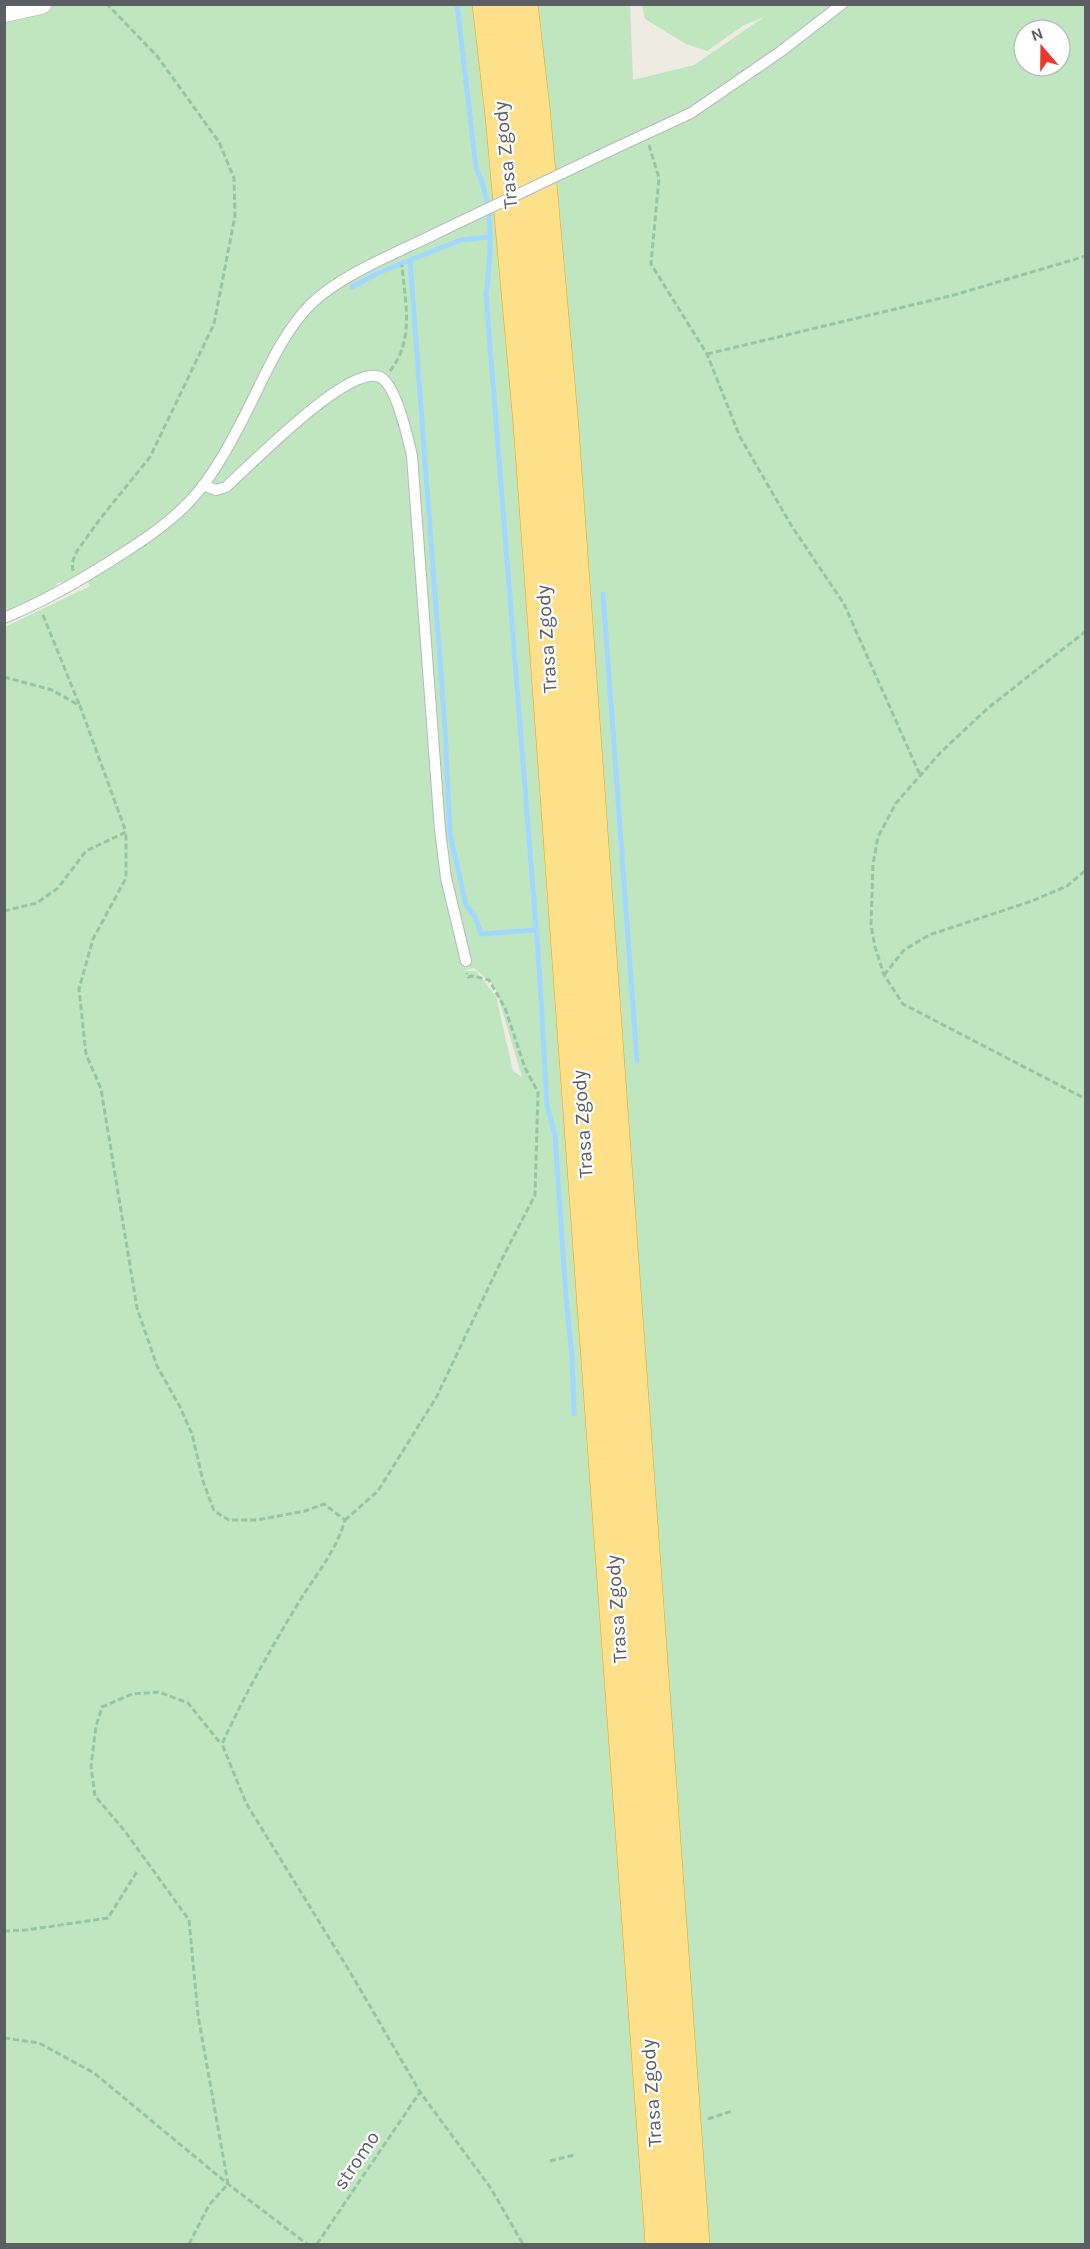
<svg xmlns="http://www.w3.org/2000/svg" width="1090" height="2249" font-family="Karla,sans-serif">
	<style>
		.green { fill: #bfe6bf; fill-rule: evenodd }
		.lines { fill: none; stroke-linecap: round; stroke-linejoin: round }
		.stream { stroke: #a2d8ff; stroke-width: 5 }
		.lane-casing { stroke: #b5b9bd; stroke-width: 12 }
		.street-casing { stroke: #b5b9bd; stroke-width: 21 }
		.highway-casing { stroke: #f1a200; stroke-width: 34 }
		.path { stroke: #97c5a3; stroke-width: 3; stroke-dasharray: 6 3; stroke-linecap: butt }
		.lane { stroke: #fff; stroke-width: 10 }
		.street { stroke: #fff; stroke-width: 20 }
		.highway { stroke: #fedf8a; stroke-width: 33 }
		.lane-bridge-casing { stroke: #b5b9bd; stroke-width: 12; stroke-linecap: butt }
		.lane-bridge { stroke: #fff; stroke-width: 10 }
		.labels { text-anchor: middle; stroke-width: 4.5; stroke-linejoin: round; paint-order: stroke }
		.street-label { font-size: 20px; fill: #5b5f64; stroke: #fff }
	</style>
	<rect width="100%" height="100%" fill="#eeebe3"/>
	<path class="green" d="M5 5H630L633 80 694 65 764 17 744 25 707 51 686 44 645 19 642 5H1085V2244H5V627L90 586 85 577 58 583 39 603 33 602 5 612ZM1024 30H1060V66H1024ZM474 968 495 986 522 1077 513 1071 496 996 476 971H463Z"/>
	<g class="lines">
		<path class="stream" d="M457 4 476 168C495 207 491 253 486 295L539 965 547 1106 555 1135 566 1297 572 1356 574 1414
			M489 237 461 240 410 260 445 728 450 834 466 905 475 917 481 934 536 930
			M352 287 378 273 410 260
			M603 594 637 1061"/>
		<defs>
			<path id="lane" d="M609 151 691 113 780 52 842 4
				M203 485 216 490 226 487C248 468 356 355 383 379 397 390 408 438 412 456L440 830 446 878 466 961
				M4 618C45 601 83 579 120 555 144 540 168 524 188 503 208 483 223 457 236 432 259 391 278 336 312 303 345 272 402 251 443 230"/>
			<path id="street" d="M4 12 41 4"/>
			<path id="highway" d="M489 4 502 116 530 424 662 2244
				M521 4 533 107 561 415 693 2244"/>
		</defs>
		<use href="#lane" class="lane-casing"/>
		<use href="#street" class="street-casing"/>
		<use href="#highway" class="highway-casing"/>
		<path class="path" d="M649 145 659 178 651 264 707 354 740 437 791 525 844 604 920 775
			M707 354 954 295 1086 256
			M390 371C415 339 405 303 402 265
			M73 571 72 563 77 551 100 519 150 457 214 324 235 216 234 178 219 142 157 56 107 4
			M43 615 79 704
			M1086 631 988 708 940 753 896 803 878 837 873 864 871 925 875 947 884 975 903 1004 1086 1099
			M4 677 52 690 80 706 126 832
			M4 911 37 903 58 888 86 851 126 832V878L93 939 79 989 86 1054 101 1089 137 1308 157 1366 180 1407 192 1434 203 1481 214 1511 229 1520H257L305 1511 324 1504 345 1520C336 1552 314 1577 297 1605 270 1650 244 1696 222 1744L246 1803 350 1972 420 2092 490 2187 523 2244
			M884 975 904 950 929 935 1032 901 1067 886 1086 870
			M345 1520 378 1491 437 1396 503 1257 535 1195 538 1092 525 1068 505 1008 489 980 473 976 468 977 467 973
			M4 1931 26 1930 108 1918 138 1870
			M4 2038 39 2043 94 2073 228 2184 307 2244
			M708 2119 732 2111
			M550 2161 574 2155
			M189 2244 209 2205 228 2184 198 2015 189 1920 124 1830 95 1796 91 1766 96 1726 102 1707 132 1694 159 1692 188 1703 221 1744
			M317 2244 420 2092"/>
		<use href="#lane" class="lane"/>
		<use href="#street" class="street"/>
		<use href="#highway" class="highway"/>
		<defs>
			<path id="lane-bridge" d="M443 230 609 151"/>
		</defs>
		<use href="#lane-bridge" class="lane-bridge-casing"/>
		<use href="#lane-bridge" class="lane-bridge"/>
	</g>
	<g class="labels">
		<g class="street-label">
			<text transform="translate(505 155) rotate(-96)" y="7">Trasa Zgody</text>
			<text transform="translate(546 639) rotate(-94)" y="7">Trasa Zgody</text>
			<text transform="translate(582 1124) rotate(-94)" y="7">Trasa Zgody</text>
			<text transform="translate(616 1609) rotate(-94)" y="7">Trasa Zgody</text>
			<text transform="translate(651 2093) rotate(-94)" y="7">Trasa Zgody</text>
			<text transform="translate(356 2160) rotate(-56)" y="7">stromo</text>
		</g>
	</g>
	<rect width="1090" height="2249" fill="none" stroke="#5b5f64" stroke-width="12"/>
	<g transform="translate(1042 48) rotate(340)"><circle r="28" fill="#ffffff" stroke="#bdbfc1" stroke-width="1.5"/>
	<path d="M0-4.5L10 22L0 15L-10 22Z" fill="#eb382c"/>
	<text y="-9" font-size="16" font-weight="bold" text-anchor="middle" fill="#5b5f64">N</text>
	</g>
</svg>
